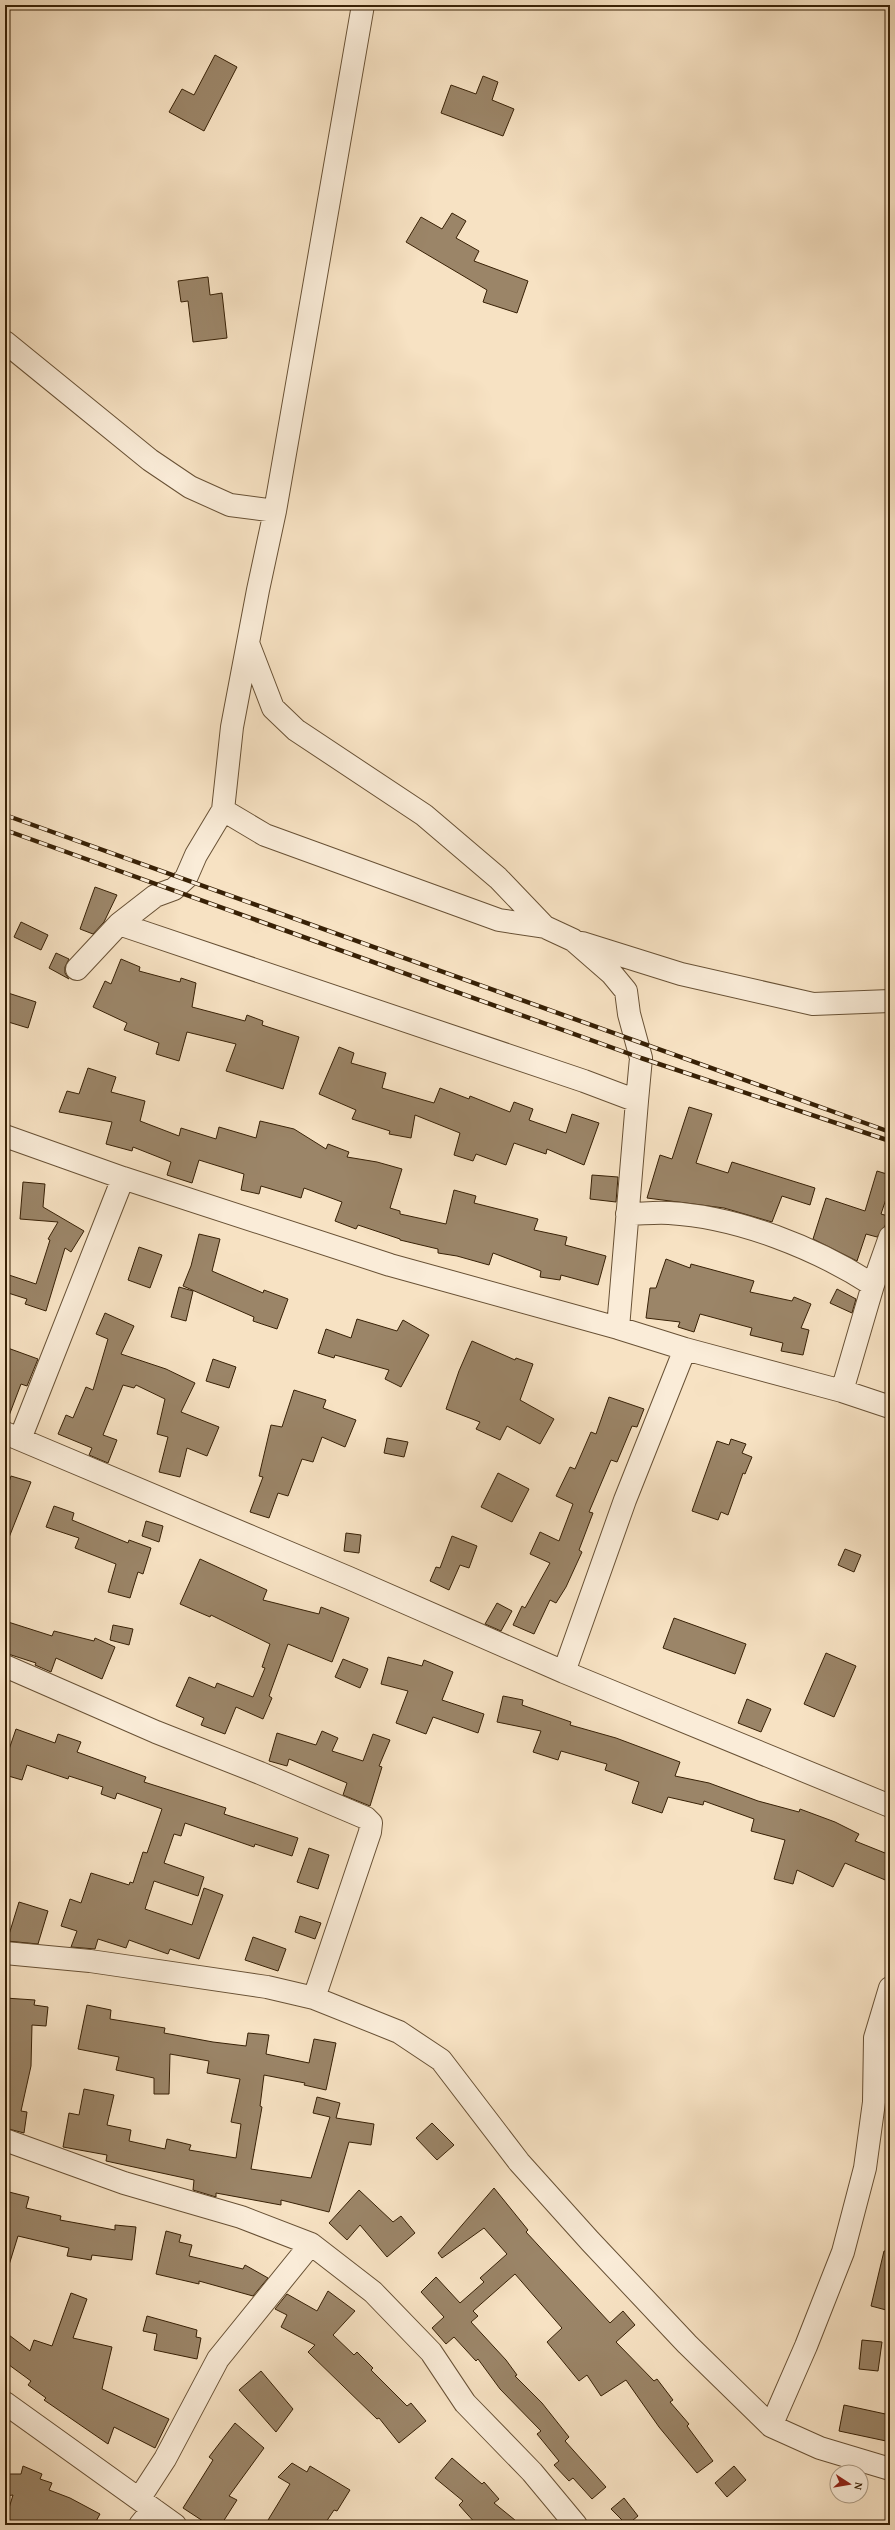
<svg xmlns="http://www.w3.org/2000/svg" width="895" height="2530" font-family="'Gentium Book Plus',serif">
	<style>
		.building { fill: #9b8568; stroke: #382106 }
		.lines { fill: none; stroke-linecap: round; stroke-linejoin: round }
		.minor-casing { stroke: #685135; stroke-width: 24 }
		.minor { stroke: #faecd8; stroke-width: 22 }
		.rail-casing { stroke: #382106; stroke-width: 4.5 }
		.rail { stroke: #faecd8; stroke-width: 3; stroke-dasharray: 9; stroke-linecap: butt }
	</style>
	<rect width="100%" height="100%" fill="#f7e2c3"/>
	<filter id="stains"><feTurbulence type="fractalNoise" baseFrequency=".005" numOctaves="4"/><feColorMatrix values="0 0 0 0 .2 0 0 0 0 .09 0 0 0 0 .02 0 0 0 .5 -.17"/></filter>
	<radialGradient id="worn" r=".72"><stop offset=".6" stop-color="#630" stop-opacity="0"/><stop offset="1" stop-color="#630" stop-opacity=".3"/></radialGradient>
	<path class="building" d="M215 55 237 67 204 131 169 112 182 89 194 95Z
		M483 76 498 82 492 100 514 109 503 136 441 113 451 85 476 94Z
		M452 213 466 221 456 238 479 251 474 261 528 281 517 313 483 302 487 290 406 242 421 217 442 229Z
		M208 277 210 295 222 293 227 338 193 342 188 301 181 302 178 281Z
		M95 887 117 895 104 922 93 934 80 929Z
		M21 922 48 935 41 950 14 937Z
		M56 953 69 959 65 967V973L69 979 49 968Z
		M121 959 140 967 139 971 180 982 181 978 196 983 192 1007 245 1021 247 1015 263 1021 262 1025 299 1037 283 1089 226 1071 236 1044 187 1032 179 1061 156 1054 159 1043 124 1030 127 1023 93 1007 105 981 111 984Z
		M5 992 36 1002 28 1028 5 1021Z
		M339 1047 354 1053 351 1063 386 1073 382 1088 434 1103 440 1088 469 1099 470 1096 510 1112 514 1102 533 1109 529 1120 566 1133 572 1114 599 1123 584 1165 547 1149 546 1154 514 1143 506 1165 476 1154 473 1161 454 1155 460 1133 415 1115 411 1138 389 1134 390 1131 352 1119 356 1110 319 1094Z
		M88 1068 116 1077 111 1092 145 1101 140 1121 179 1136 181 1128 216 1139 219 1127 256 1138 260 1121 294 1129 326 1149 328 1144 349 1152 347 1157 377 1162 402 1169 390 1208 400 1211V1214L446 1224 454 1190 476 1196 474 1203 538 1219 534 1230 567 1237 565 1245 606 1256 598 1285 561 1275 560 1280 540 1277 541 1271 493 1253 489 1265 457 1256 438 1253V1249L400 1240V1239L358 1225 356 1229 335 1221 342 1202 304 1188 301 1198 261 1186 259 1194 241 1190 244 1174 199 1160 192 1183 167 1175 171 1162 133 1147 132 1151 106 1144 112 1122 59 1112 67 1091 79 1094Z
		M689 1107 712 1114 696 1163 728 1173 732 1162 815 1188 810 1205 782 1196 772 1222 724 1208 647 1198 660 1155 672 1159Z
		M877 1171 890 1175V1187L881 1214 888 1216 885 1226 877 1237 866 1234 857 1261 813 1239 826 1198 865 1211Z
		M592 1175 618 1177 616 1202 590 1199Z
		M23 1182 45 1184 43 1207 84 1231 71 1252 65 1248 46 1311 25 1304 27 1299 5 1292 9 1275 36 1284 50 1240 48 1239 58 1222 20 1219Z
		M199 1234 220 1239 212 1271 263 1293 264 1290 288 1299 277 1329 253 1321 254 1317 183 1286 191 1266Z
		M139 1247 162 1255 150 1288 128 1280Z
		M666 1259 690 1268 691 1264 754 1281 750 1292 792 1301 794 1297 811 1304 801 1328 809 1330 803 1355 781 1351 783 1343 750 1335 752 1328 700 1314 694 1332 678 1327 680 1322 646 1318 650 1288H656Z
		M179 1287 193 1291 186 1321 171 1317Z
		M837 1289 856 1299 852 1313 830 1303Z
		M105 1313 134 1326 121 1354 166 1369 195 1383 181 1412 219 1427 207 1456 187 1448 180 1477 159 1472 168 1437 157 1434 165 1399 136 1385 134 1388 123 1385 103 1435 117 1440 108 1463 89 1455 92 1448 58 1434 66 1415 73 1418 86 1387 93 1390 108 1339 96 1334Z
		M357 1319 397 1331 403 1320 429 1335 401 1387 385 1379 389 1370 335 1355 334 1358 318 1353 326 1329 351 1338Z
		M472 1341 515 1360 516 1358 533 1364 520 1400 554 1419 540 1444 507 1426 500 1440 476 1429 480 1422 446 1409 459 1371Z
		M5 1347 38 1359 27 1386 21 1384 7 1421H5Z
		M213 1359 236 1367 229 1388 206 1381Z
		M294 1390 326 1400 323 1408 356 1420 345 1447 322 1437 313 1462 302 1459 288 1496 278 1493 269 1518 250 1512 263 1477 259 1476 271 1425 282 1427Z
		M609 1397 644 1409 637 1427 632 1426 617 1462 611 1460 589 1512 593 1513 579 1550 582 1552 566 1587 556 1603 550 1600 534 1634 513 1625 522 1606 525 1608 550 1563 530 1554 540 1532 559 1541 573 1504 556 1496 570 1467 575 1469 591 1432 596 1434Z
		M387 1438 408 1442 404 1457 384 1453Z
		M731 1439 746 1444 742 1453 752 1457 745 1474 743 1473 728 1515 721 1512 718 1520 692 1511 717 1441 729 1445Z
		M498 1473 529 1489 512 1522 481 1507Z
		M11 1476 31 1482 8 1540 5 1539V1494Z
		M54 1506 74 1513 72 1520 128 1543 129 1540 151 1548 143 1574 138 1572 130 1598 108 1592 116 1564 75 1548 79 1538 46 1527Z
		M146 1521 163 1526 159 1542 142 1536Z
		M346 1533 361 1535 359 1553 344 1551Z
		M452 1536 477 1546 469 1568 460 1565 449 1590 430 1581 436 1567 440 1568Z
		M845 1549 861 1555 854 1572 838 1565Z
		M200 1559 267 1590 263 1600 319 1614 321 1607 349 1618 332 1662 288 1644 269 1696 272 1698 263 1719 236 1707 225 1734 201 1725 204 1718 176 1706 189 1677 215 1688 217 1683 253 1697 265 1668 262 1667 270 1644 211 1615 210 1617 180 1604Z
		M497 1603 512 1611 501 1631 485 1624Z
		M674 1618 746 1644 735 1674 663 1648Z
		M5 1621 52 1636 54 1631 94 1641 95 1638 115 1647 102 1679 56 1658 51 1672 35 1665 36 1663 5 1653Z
		M113 1625 133 1629 129 1645 110 1640Z
		M826 1653 856 1666 834 1717 804 1704Z
		M388 1657 422 1666 424 1660 453 1672 442 1700 484 1714 478 1733 433 1717 426 1734 396 1723 408 1691 381 1684Z
		M343 1659 368 1669 360 1688 335 1677Z
		M503 1696 523 1700 522 1705 571 1722 570 1725 616 1738 680 1762 675 1776 709 1783 758 1801 799 1812 800 1809 835 1822 859 1834 855 1841 890 1855V1882L845 1863 833 1887 797 1870 793 1884 774 1879 785 1840 751 1831 754 1819 704 1801 703 1805 668 1797 662 1813 632 1803 639 1782 605 1770 607 1764 561 1751 558 1760 533 1752 541 1731 497 1722Z
		M747 1699 771 1709 761 1732 738 1723Z
		M16 1729 55 1743 58 1734 81 1742 77 1752 146 1777 144 1782 226 1808 224 1814 298 1838 292 1856 255 1844 254 1847 185 1823 181 1836 174 1834 164 1863 204 1877 198 1896 154 1881 145 1909 192 1925 204 1888 223 1895 199 1959 170 1949 168 1954 129 1940 126 1948 98 1939 95 1949 71 1947 77 1931 61 1926 70 1899 81 1903 91 1873 129 1885 130 1882 133 1883 143 1852 147 1853 162 1809 117 1793 115 1799 101 1794 103 1787 69 1776 68 1779 27 1765 22 1780 5 1775V1761Z
		M322 1731 338 1738 332 1751 363 1761 373 1734 390 1740 379 1766 382 1767 370 1806 343 1795 347 1783 289 1759 287 1766 269 1761 277 1733 316 1745Z
		M309 1848 329 1855 318 1889 297 1882Z
		M19 1902 48 1911 38 1944 7 1941Z
		M300 1916 321 1923 315 1939 295 1932Z
		M253 1937 286 1949 278 1971 245 1960Z
		M5 1998 35 2000 34 2005 48 2007 46 2026 32 2025 31 2066 21 2111 27 2112 24 2133 5 2128V2072H7L9 2025H5Z
		M87 2005 111 2010 110 2019 165 2028 164 2033 213 2042 246 2046 248 2033 269 2035 266 2054 309 2063 314 2039 336 2043 326 2090 304 2085 305 2083 264 2075 260 2106 262 2107 251 2169 311 2178 330 2117 313 2113 317 2097 340 2103 336 2118 374 2124 371 2145 349 2142 329 2212 281 2200V2205L216 2193V2197L193 2190 194 2180 106 2161 107 2155 63 2147 69 2113 79 2115 84 2089 114 2095 107 2125 131 2130 129 2141 165 2149 167 2139 191 2145 189 2150 236 2158 241 2124 231 2122 240 2079 207 2073 209 2061 170 2054 169 2094H154V2078L116 2070 119 2057 78 2049Z
		M432 2123 454 2145 437 2160 416 2138Z
		M494 2188 528 2230 526 2232 610 2323 623 2311 635 2325 616 2342 654 2381 657 2379 673 2400 670 2402 689 2424 687 2426 713 2461 697 2473 659 2427 626 2380 601 2396 587 2375 579 2381 547 2342 562 2328 515 2274 473 2311 478 2316 471 2322 506 2360 517 2375 515 2376 542 2403 569 2437 565 2441 606 2487 592 2499 573 2478 569 2481 554 2465 559 2461 537 2434 541 2431 500 2389 478 2359 476 2361 454 2337 446 2344 432 2328 444 2317 421 2292 436 2277 460 2303 484 2282 480 2278 507 2254 484 2228 442 2258 438 2253Z
		M359 2190 393 2222 401 2216 415 2233 387 2257 360 2225 347 2240 329 2223Z
		M5 2191 29 2197 26 2208 61 2216 60 2220 115 2230V2225L136 2227 132 2260 92 2255 91 2260 67 2256 69 2248 18 2236 9 2265H5Z
		M166 2231 181 2235 179 2242 192 2245 189 2256 243 2269 245 2265 268 2278 253 2296 199 2281V2284L156 2274Z
		M884 2251H890V2311L871 2306Z
		M328 2291 355 2311 333 2335 354 2355 357 2352 373 2368 371 2370 407 2406 411 2403 426 2421 399 2443 379 2418 377 2419 308 2352 315 2345 281 2327 287 2315 275 2309 287 2294 317 2311Z
		M71 2293 87 2299 73 2338 112 2347 102 2389 169 2419 155 2448 114 2427 108 2444 44 2400 46 2398 28 2385 31 2381 5 2362V2332L30 2351 34 2340 52 2346Z
		M147 2316 197 2330 196 2337 201 2338 197 2359 154 2350 157 2334 143 2331Z
		M862 2340 882 2342 878 2371 859 2369Z
		M261 2371 293 2409 276 2432 239 2390Z
		M844 2405 890 2415 886 2441 839 2431Z
		M235 2423 264 2448 229 2496 237 2500 221 2525H209L183 2508 213 2460 209 2457Z
		M452 2458 482 2484 484 2482 499 2499 494 2503 521 2525H477L459 2505 463 2501 435 2478Z
		M292 2463 307 2472 310 2466 350 2490 337 2511 334 2510 324 2525H265L290 2484 278 2477Z
		M23 2466 42 2474 40 2479 52 2483 49 2490 70 2498 100 2514 94 2525H16L5 2521 13 2495 5 2496V2474H21Z
		M734 2466 746 2480 727 2497 715 2483Z
		M624 2498 638 2516 627 2525 611 2509Z"/>
	<g class="lines">
		<defs>
			<path id="minor" d="M5 342 150 460 190 487 230 505 275 511 363 5
				M248 643 273 708 296 730 424 815 498 878 545 927
				M223 810 265 835 499 920 545 927 573 940 612 974 626 991 629 1014 641 1058 637 1101
				M119 924 155 896 174 889 186 878 196 855 223 810 232 727 258 590 275 511
				M582 943 681 974 813 1004 890 1001
				M77 969 119 924 584 1081 637 1101 618 1328
				M5 1136 123 1178 390 1265 618 1328 685 1349 842 1391 890 1407
				M627 1214C641 1214 655 1212 669 1213 738 1217 816 1248 873 1285L842 1391
				M873 1285 890 1237
				M5 1433 349 1578 564 1672 625 1500 685 1349
				M20 1439 123 1178
				M5 1666 156 1732 260 1773 366 1818 371 1823 370 1832 314 1998
				M564 1672 890 1806
				M5 1953 90 1961 267 1987 314 1998 399 2032 441 2060 519 2162 590 2241 687 2344 771 2426 820 2448 890 2469
				M5 2140 124 2183 241 2217 311 2244 373 2292 431 2352 465 2403 532 2472 576 2525
				M5 2403 175 2525
				M771 2426 806 2346 843 2252 865 2168 874 2102 875 2038 890 1988
				M139 2499 165 2459 218 2359 311 2244
				M140 2525 153 2509"/>
		</defs>
		<use href="#minor" class="minor-casing"/>
		<use href="#minor" class="minor"/>
		<defs>
			<path id="rail" d="M5 815 890 1132
				M5 830 641 1058 890 1141"/>
		</defs>
		<use href="#rail" class="rail-casing"/>
		<use href="#rail" class="rail"/>
	</g>
	<rect width="895" height="2530" fill="none" stroke="#f7e2c3" stroke-width="20"/>
	<rect x="6" y="6" width="883" height="2518" fill="none" stroke="#382106" stroke-width="2"/>
	<rect x="10" y="10" width="875" height="2510" fill="none" stroke="#382106"/>
	<g transform="translate(849 2484) rotate(102)"><circle r="19" fill="#faecd8" stroke="#ac9b84"/>
	<path d="M0-3L7 15L0 10L-7 15Z" fill="#8f2418"/>
	<text y="-6" font-size="11" font-weight="bold" text-anchor="middle" fill="#382106">N</text>
	</g>
	<rect width="100%" height="100%" filter="url(#stains)"/>
	<rect width="100%" height="100%" fill="url(#worn)"/>
</svg>
